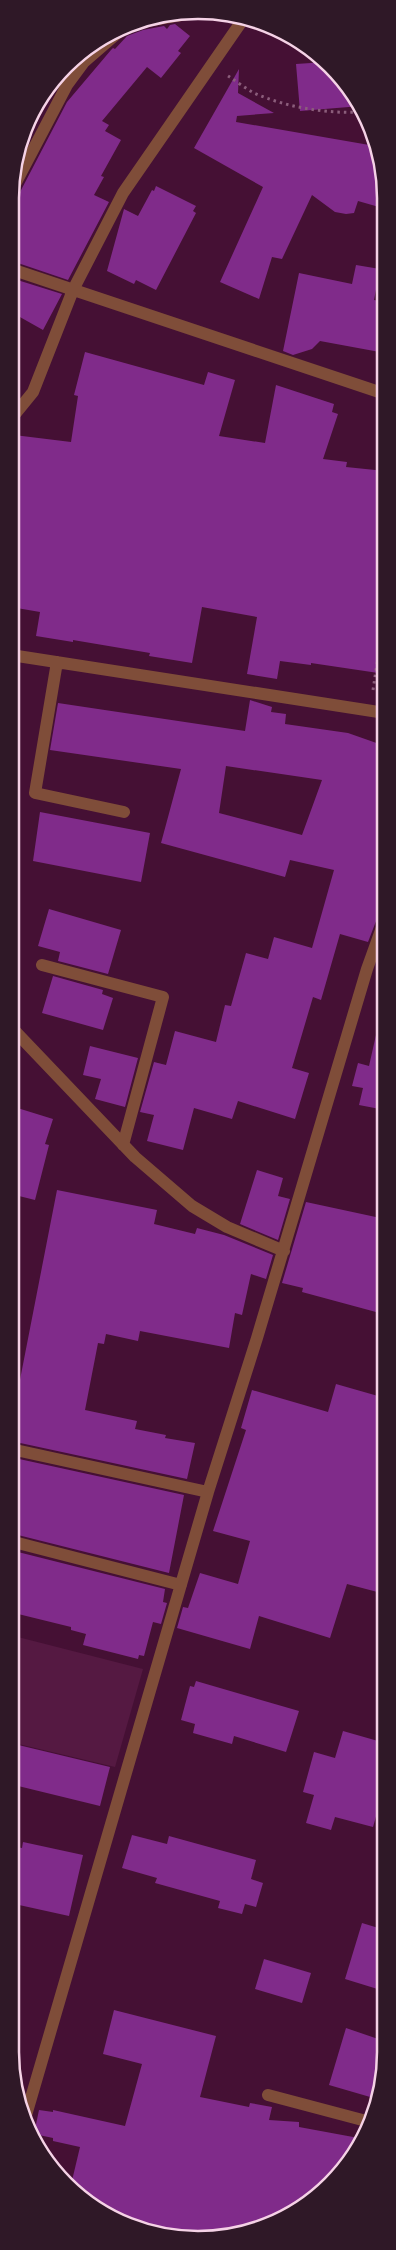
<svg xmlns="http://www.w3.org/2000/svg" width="396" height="2250" font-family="Poppins,sans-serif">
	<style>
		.built { fill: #551942 }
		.building { fill: #802b8a; fill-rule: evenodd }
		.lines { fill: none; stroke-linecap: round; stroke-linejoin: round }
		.path { stroke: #8b5d7b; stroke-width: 3; stroke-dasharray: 2.5 4; stroke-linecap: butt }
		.minor { stroke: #7f4d39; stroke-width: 12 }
		.rim { fill: none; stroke: #f5d2e6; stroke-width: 2.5 }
	</style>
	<rect width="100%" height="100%" fill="#451034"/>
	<path class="built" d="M10 1635 143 1669 115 1767 10 1742Z"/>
	<path class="building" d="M175 24 190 36 178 51 181 53 161 78 147 67 102 121 109 125 105 131 121 140 101 176 104 177 94 195 109 202 68 280 12 261V198L19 194 67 102 111 50 113 48 115 49 127 36 143 30 164 26 167 29 170 25Z
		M326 62 331 65 361 106 300 111 296 64Z
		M239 69 238 93 274 113 237 116 236 122 375 146 386 185V209L358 201 354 213 346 214 335 212 312 195 282 259 272 257 259 299 220 282 263 187 194 148Z
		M156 186 196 206 193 211 196 213 156 290 136 280 134 284 107 271 124 209 138 216 152 190 154 191Z
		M356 265 380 269 374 300 386 302 385 353 320 341 312 349 293 355 283 351 299 273 352 284Z
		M11 278 62 294 43 330 11 312Z
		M85 352 204 385 208 372 235 380 219 436 265 443 276 385 334 404 332 412 338 414 323 459 347 462 346 467 385 471V674L311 663V665L280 661 277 679 247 674 257 617 202 607 192 663 149 656 150 653 73 640V642L36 636 40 612 11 607V451L14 435 71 442 78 396 74 395Z
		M250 700 272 707 271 712 286 714 285 724 348 733 385 746V911L378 916 368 942 340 934 321 1000 313 997 292 1068 309 1073 295 1119 238 1101 232 1119 194 1108 183 1150 147 1141 154 1115 140 1112 154 1062 166 1065 175 1031 216 1042 225 1005 231 1006 246 953 268 959 274 937 312 948 334 870 290 860 285 877 161 843 181 769 50 750 58 703 245 731ZM226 766 322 780 302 835 219 813Z
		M40 812 150 833 141 882 33 861Z
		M49 909 121 930 108 974 58 961 60 952 38 946Z
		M53 976 103 990 102 994 113 998 103 1030 42 1013Z
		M376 1035 385 1036V1110L359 1105 363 1088 352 1086 358 1063 369 1066Z
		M90 1046 138 1058 125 1107 95 1099 101 1079 83 1075Z
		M11 1106 53 1119 45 1144 49 1145 35 1200 11 1194Z
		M257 1170 283 1178 278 1196 290 1199 278 1240 240 1224Z
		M57 1190 157 1210 154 1224 195 1234 197 1228 224 1235 273 1255 266 1279 251 1274 242 1315 235 1313 229 1348 140 1331 138 1341 106 1334 104 1344 98 1343 85 1410 137 1421 135 1429 166 1435 165 1438 195 1443 187 1479 11 1441V1405L14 1389 18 1390Z
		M306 1202 385 1219V1306L378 1304 376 1312 302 1292 303 1288 282 1283Z
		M336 1384 385 1398V1594L347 1584 330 1638 259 1616 250 1649 177 1628 183 1607 188 1608 200 1573 238 1584 250 1541 213 1531 246 1430 241 1428 252 1390 328 1412Z
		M10 1457 184 1495 169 1573 10 1533Z
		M10 1550 165 1589 163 1602 167 1603 161 1624 153 1622 144 1656 139 1655 138 1659 83 1645 86 1634 71 1630V1627L10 1612Z
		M196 1681 299 1711 286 1752 234 1736 232 1744 193 1733 195 1724 181 1720 190 1686 194 1687Z
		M343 1731 385 1743V1785L373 1827 335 1817 331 1830 306 1823 314 1795 303 1792 314 1752 335 1758Z
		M10 1743 110 1767 100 1806 10 1784Z
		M132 1835 167 1844 169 1836 256 1860 251 1879 263 1883 256 1907 245 1904 242 1914 218 1908 220 1901 155 1883 157 1878 122 1868Z
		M23 1842 83 1855 69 1916 10 1903V1846L22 1848Z
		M362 1923 385 1930 384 1991 345 1979Z
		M264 1959 311 1973 302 2003 255 1989Z
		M114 2010 216 2036 200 2097 249 2107 250 2103 272 2107 269 2120 299 2122V2127L364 2139 322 2194 258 2230 185 2239 115 2221 70 2189 80 2147 53 2141V2138L34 2134 39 2110 53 2112V2110L125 2126 142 2064 103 2054Z
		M346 2028 384 2041V2076L377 2099 329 2085Z"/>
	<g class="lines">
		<path class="path" d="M228 76C236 81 245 88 254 93 288 108 328 114 365 112
			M373 690 385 611"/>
		<path class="minor" d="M125 28 140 22 187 14
			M12 190 67 85 84 62 121 30
			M11 269 385 394
			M11 419 33 392 73 290 123 193 244 18
			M11 655 385 713
			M57 662 35 793 124 812
			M42 965 163 997 123 1145
			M11 1027 135 1157 192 1206 227 1227 284 1251
			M11 1449 208 1492
			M10 1541 181 1585
			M268 2095 370 2122
			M24 2122 208 1492 257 1338 367 969 385 919"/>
	</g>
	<path d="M0 0H396V2250H0ZM198 19H198A179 179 0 0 1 377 198V2052A179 179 0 0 1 198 2231H198A179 179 0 0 1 19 2052V198A179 179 0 0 1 198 19Z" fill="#2f1827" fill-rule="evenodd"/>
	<path class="rim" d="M198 19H198A179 179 0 0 1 377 198V2052A179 179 0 0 1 198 2231H198A179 179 0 0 1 19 2052V198A179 179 0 0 1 198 19Z"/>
</svg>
